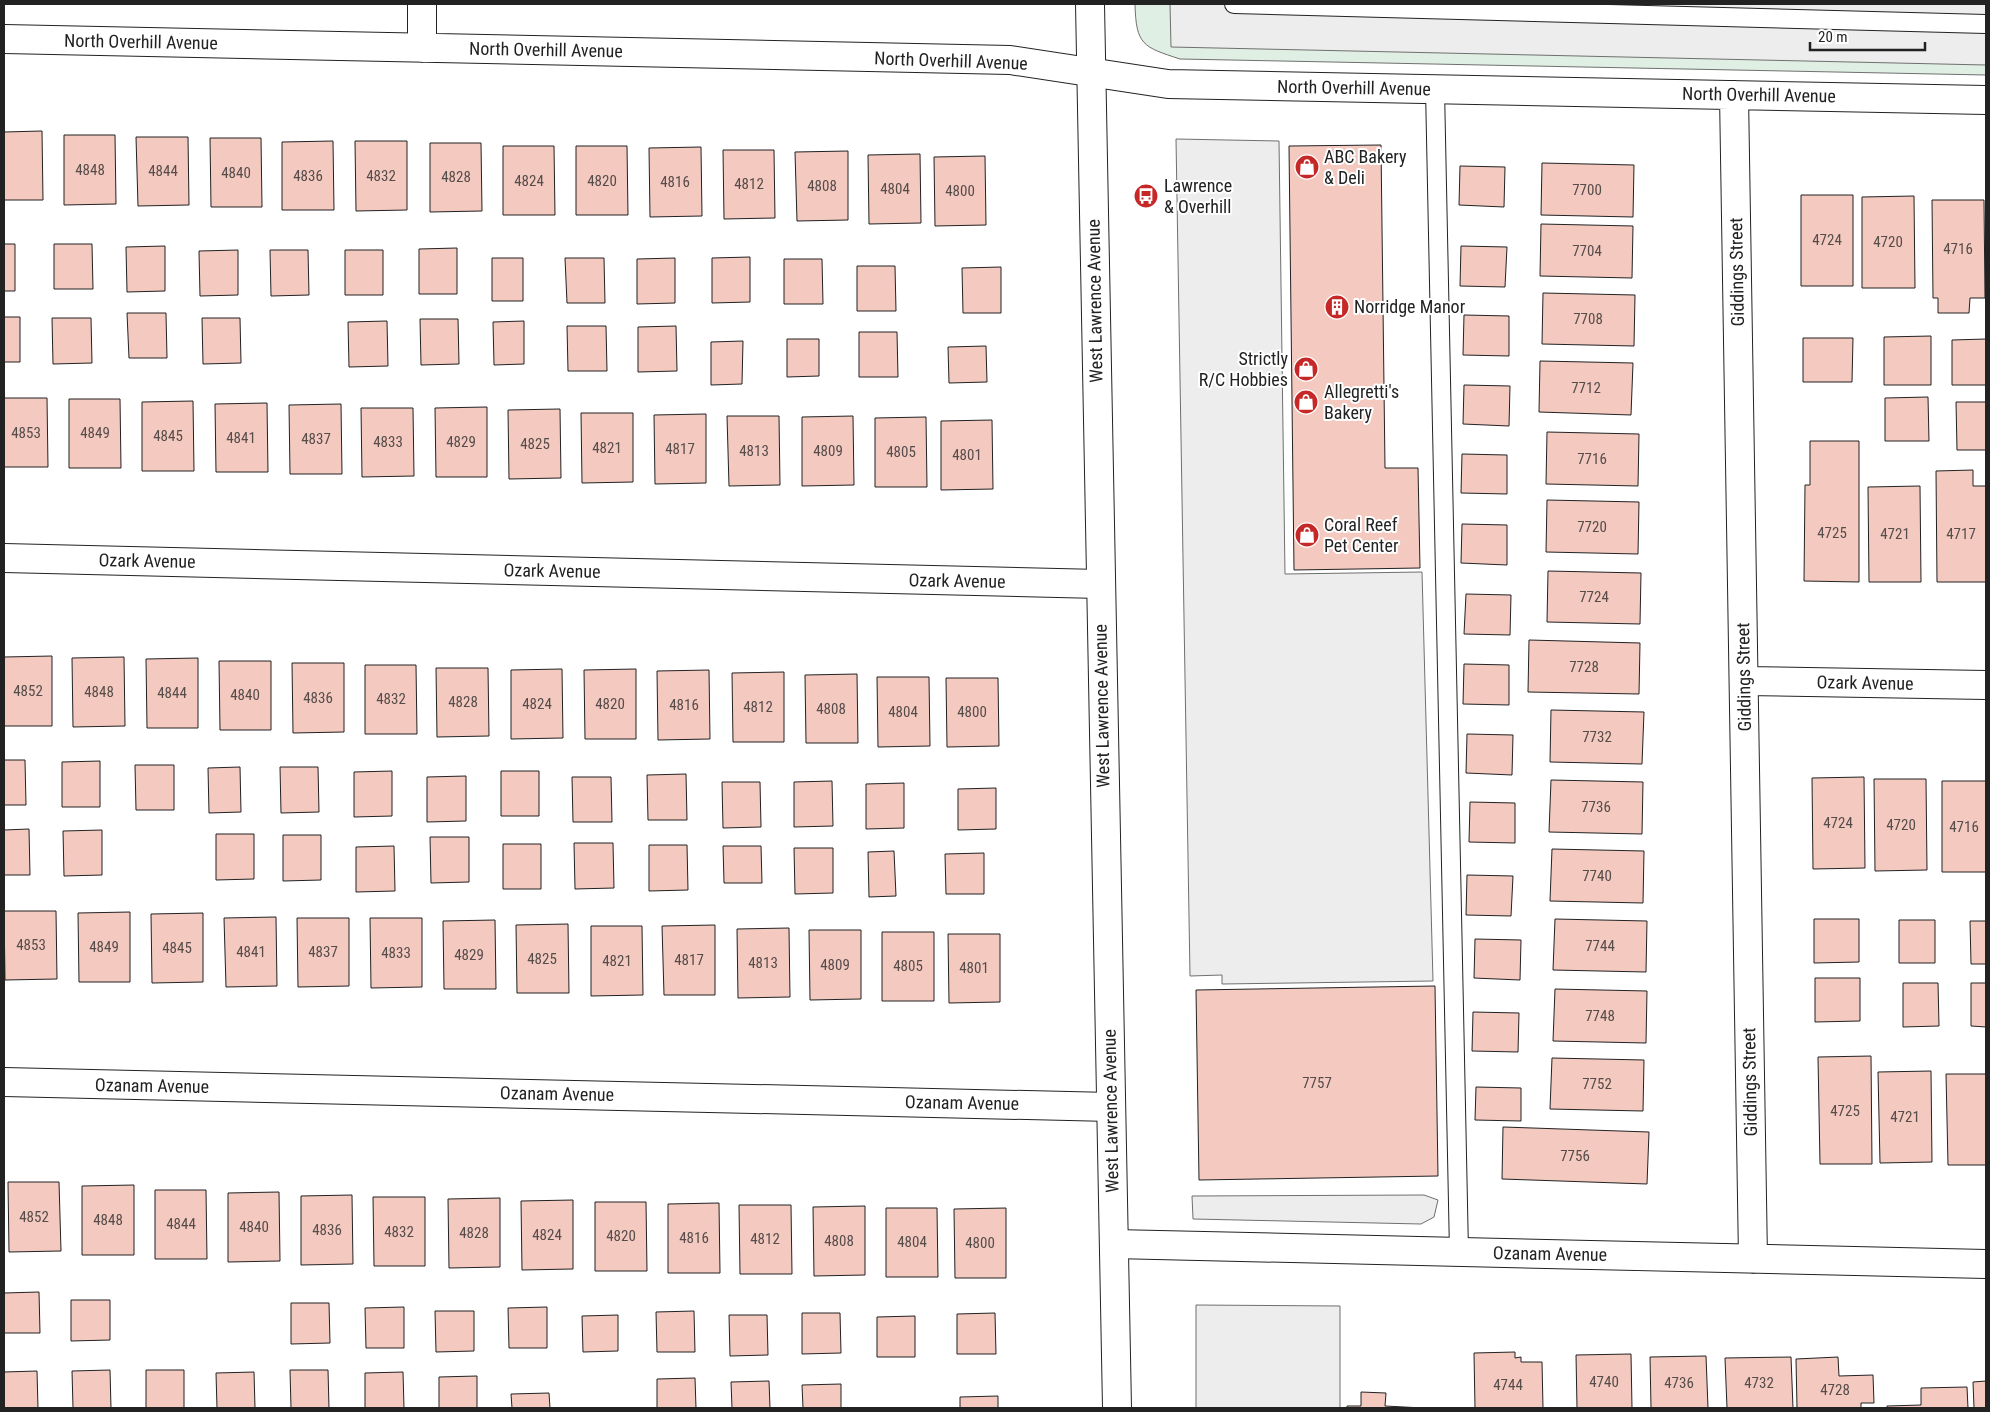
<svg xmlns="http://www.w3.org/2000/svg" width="1990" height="1412" font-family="'Roboto Condensed',sans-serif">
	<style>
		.green { fill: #e0efe3; stroke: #6f6f6f }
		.parking { fill: #ededed; stroke: #6f6f6f }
		.building { fill: #f3c9c0; stroke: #222 }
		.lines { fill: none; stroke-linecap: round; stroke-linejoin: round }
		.service-casing { stroke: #222; stroke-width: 20 }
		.minor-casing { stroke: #222; stroke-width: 30 }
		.secondary-casing { stroke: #222; stroke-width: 30 }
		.service { stroke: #fff; stroke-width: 18 }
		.minor { stroke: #fff; stroke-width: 28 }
		.secondary { stroke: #fff; stroke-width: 28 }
		.labels { text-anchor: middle; stroke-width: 4; stroke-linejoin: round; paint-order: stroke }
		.number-label { font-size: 15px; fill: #564c4a }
		.street-label { font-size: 18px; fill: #222; stroke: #fff }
		.poi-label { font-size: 18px; fill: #222; stroke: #fff; text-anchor: start }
	</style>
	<rect width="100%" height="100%" fill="#fff"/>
	<path class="green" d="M1135 4H1986V75L1180 59C1143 47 1136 45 1135 4Z"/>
	<path class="parking" d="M1170 4H1986V65L1171 47Z
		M1176 139 1279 141 1285 574 1422 572 1433 981 1222 984V975L1190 976Z
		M1424 1195 1438 1200 1434 1217 1421 1224 1193 1219 1192 1196Z
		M1196 1305 1340 1306V1408H1196Z"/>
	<path class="building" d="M42 131 43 200H4V132Z
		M64 135H115L116 204 64 205Z
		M136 137H188L189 205 138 206Z
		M210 138H261L262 207H211Z
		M333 141 334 210H282V142Z
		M355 141H407V210L356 211Z
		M430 143H481L482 211 430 212Z
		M1381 145 1385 468H1418L1420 568 1294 570 1289 146Z
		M503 146H554L555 215H503Z
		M576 146H627L628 215H576Z
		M701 147 702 216 650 217 649 148Z
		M723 150H774L775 218 724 219Z
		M848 151V220L797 221 795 152Z
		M920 154 921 223 869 224 868 155Z
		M985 156 986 225 935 226 934 157Z
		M1542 163 1634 165 1633 217 1541 215Z
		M1460 166 1505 167 1504 207 1459 205Z
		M1801 195H1853V286H1801Z
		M1914 196 1915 288H1862V197Z
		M1932 200H1984L1985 298H1970L1969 313H1938V298H1933Z
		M1541 224 1633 226 1632 278 1540 276Z
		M4 244H15V291H4Z
		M54 244H92L93 289H54Z
		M165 246V291L127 292 126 247Z
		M1461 246 1507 247 1505 287 1460 286Z
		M457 248V294H419V249Z
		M238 250V295L200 296 199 251Z
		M270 250H308L309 295 271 296Z
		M345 250H383V295H345Z
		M750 257V302L712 303V258Z
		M492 258H523V301H492Z
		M565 258H604L605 303H567Z
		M675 258V303L637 304V259Z
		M784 259H822L823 304H784Z
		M857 266H895L896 311H857Z
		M1001 267V313H963L962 268Z
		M1543 293 1635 295 1634 346 1542 344Z
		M127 313H166L167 358H129Z
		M1464 315 1509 316V356L1463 355Z
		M4 317H20V362H4Z
		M52 318H91L92 363 53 364Z
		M202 318H240L241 363 203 364Z
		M420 319H458L459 364 421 365Z
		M387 321 388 366 349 367 348 322Z
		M524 321V364L494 365 493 322Z
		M567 326H606L607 371H568Z
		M676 326 677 371 638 372V327Z
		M859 332H897L898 377H859Z
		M1931 336V385H1884V337Z
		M1803 338H1853L1852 382H1803Z
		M787 339H819V376L787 377Z
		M1986 339V385H1952V340Z
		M743 341 742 384 711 385V342Z
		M986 346 987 382 949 383 948 347Z
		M1540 361 1633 363 1631 415 1539 412Z
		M1464 385 1510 386 1509 426 1463 424Z
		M1928 397 1929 441H1885V398Z
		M4 398H47L48 467H4Z
		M69 399H120L121 468H69Z
		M193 401 194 471H142V402Z
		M1956 402H1986V450H1957Z
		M267 403 268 472H216L215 404Z
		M341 404 342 474H290L289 405Z
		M487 407V477H436L435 408Z
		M361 408H413L414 476 362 477Z
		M560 409 561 478 509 479 508 410Z
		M581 413H633V482L582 483Z
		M706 414V483L655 484 654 415Z
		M727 416H779L780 485 729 486Z
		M853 416 854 485 802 486V417Z
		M926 417 927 487H875V418Z
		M992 420 993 489 941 490V421Z
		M1547 432 1639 434 1638 486 1546 484Z
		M1810 441H1859V582L1804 581 1805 485H1810Z
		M1462 454 1507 455V494L1461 493Z
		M1973 470V486H1986V582H1937L1936 471Z
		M1920 486 1921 582H1869L1868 487Z
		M1547 500 1639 502 1638 554 1546 552Z
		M1462 524 1507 525V565L1461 563Z
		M1548 571 1641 573 1640 624 1547 622Z
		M1466 594 1511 595 1510 635 1464 634Z
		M1529 640 1640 643 1639 694 1528 692Z
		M52 656V726H4V657Z
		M124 657 125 726 73 727 72 658Z
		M198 658V728H147L146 659Z
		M219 661H271V730H220Z
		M292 663H344V732L293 733Z
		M1464 664 1509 665V705L1463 704Z
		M365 665H416L417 734H365Z
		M436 668H488L489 736 437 737Z
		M562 669 563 738 511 739V670Z
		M636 669V739H585L584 670Z
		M709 670 710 739 658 740 657 671Z
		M784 672V742H733L732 673Z
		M857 674 858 743H806L805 675Z
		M877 677H929L930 746 878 747Z
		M946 678H998L999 746 947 747Z
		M1551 710 1644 712 1642 764 1550 762Z
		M1467 734 1513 735 1512 775 1466 773Z
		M4 760H25L26 805H4Z
		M100 761V807H62V762Z
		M135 765H174V810H136Z
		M240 767 241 812 209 813 208 768Z
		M280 767H318L319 812 281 813Z
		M392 771V816L354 817V772Z
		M501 771H539V816H501Z
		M686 774 687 820H648L647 775Z
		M466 776V821L427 822V777Z
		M572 777H611L612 822H573Z
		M1864 777 1865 868 1813 869 1812 778Z
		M1874 779H1926L1927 870 1875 871Z
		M1551 780 1643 782 1642 834 1549 832Z
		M832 781 833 826 794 827V782Z
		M1942 781H1986V872H1942Z
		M722 782H760L761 827 723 828Z
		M904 783V828L866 829V784Z
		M996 788V829L958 830V789Z
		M1470 802 1515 803V843L1469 842Z
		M29 829 30 875H4V830Z
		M102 830V875L64 876 63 831Z
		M216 834H254V879L216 880Z
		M283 835H321V880L283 881Z
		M430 837H469V882L431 883Z
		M574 843H613L614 888 575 889Z
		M503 844H541V889H503Z
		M649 845H687L688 890 649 891Z
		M394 846 395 891 356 892V847Z
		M723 846H761L762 883H724Z
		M794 848H833V893L795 894Z
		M1552 849 1644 851 1643 903 1550 901Z
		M894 851 896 896 869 897 868 852Z
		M984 853V894H946L945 854Z
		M1467 875 1513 876 1511 916 1466 915Z
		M4 911H56L57 979 5 980Z
		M130 912V982H79L78 913Z
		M203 913V982L152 983 151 914Z
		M276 917 277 986 226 987 224 918Z
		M297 918H349V986L298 987Z
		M370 918H422V987L371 988Z
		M1555 919 1647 921 1646 972 1553 970Z
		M1814 919H1859V962L1814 963Z
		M495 920 496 989H444L443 921Z
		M1899 920H1935V963H1899Z
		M1970 921H1986V964H1971Z
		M568 924 569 993H517L516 925Z
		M715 925V995H664L662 926Z
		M591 926H642L643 995 591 996Z
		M789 928 790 997 738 998 737 929Z
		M809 930H861V999L810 1000Z
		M882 932H934V1001H882Z
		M948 934H1000V1002L949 1003Z
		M1475 939 1521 940 1520 980 1474 978Z
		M1815 978H1860V1021L1815 1022Z
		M1903 983H1938L1939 1026 1903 1027Z
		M1971 983H1986V1027L1971 1026Z
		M1435 986 1438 1176 1199 1180 1196 990Z
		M1555 989 1647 991 1646 1043 1553 1041Z
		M1473 1012 1519 1013 1518 1052 1472 1051Z
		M1871 1056 1872 1164H1820L1818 1057Z
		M1552 1058 1644 1060 1643 1111 1550 1109Z
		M1931 1071 1932 1162 1880 1163 1878 1072Z
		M1946 1074H1986V1165H1948Z
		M1476 1087 1521 1088V1121L1475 1120Z
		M1503 1127 1649 1132 1647 1184 1502 1179Z
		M8 1182H59L61 1251 9 1252Z
		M134 1185V1255H82V1186Z
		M155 1190H206L207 1259H155Z
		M279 1192 280 1261 228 1262V1193Z
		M352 1195 353 1264 301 1265V1196Z
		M373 1197H425V1266H374Z
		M500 1198V1267L449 1268 448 1199Z
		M573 1200V1269L522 1270 521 1201Z
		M595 1202H646L647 1271H595Z
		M719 1203 720 1273H668V1204Z
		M739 1205H791L792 1274H740Z
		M865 1206V1275L814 1276 813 1207Z
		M886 1208H937L938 1277H886Z
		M1006 1208V1278H955L954 1209Z
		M39 1292 40 1333H4V1293Z
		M71 1300H110V1340L71 1341Z
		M291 1303H329L330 1343 291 1344Z
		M404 1307V1348H366L365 1308Z
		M547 1307V1348H509L508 1308Z
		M435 1311H474V1351L436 1352Z
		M694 1311 695 1352H657L656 1312Z
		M802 1313H840L841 1353 802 1354Z
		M995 1313 996 1354H957V1314Z
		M618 1315V1351L583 1352 582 1316Z
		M729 1315H767L768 1355 730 1356Z
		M915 1316V1357H877V1317Z
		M1515 1352V1358L1521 1357V1362H1542L1543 1408H1475L1474 1353Z
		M1631 1354 1632 1408H1577L1576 1355Z
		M1706 1356 1708 1408H1651L1650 1357Z
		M1791 1357 1793 1408H1727L1725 1358Z
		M1838 1357 1839 1376 1873 1375 1874 1403H1861V1408H1797L1796 1359Z
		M110 1370 111 1408H73L72 1371Z
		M146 1370H184V1408H146Z
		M290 1370H328L329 1408H291Z
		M37 1371 38 1408H4V1372Z
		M254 1372 255 1408H217L216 1373Z
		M403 1372 404 1408H365V1373Z
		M477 1376V1408H439V1377Z
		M695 1378 696 1408H657V1379Z
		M769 1381 770 1408H732L731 1382Z
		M1986 1381V1408H1974L1973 1382Z
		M841 1384V1408H803L802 1385Z
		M1967 1387 1968 1408H1887V1406L1921 1405V1388Z
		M1361 1392 1386 1393 1385 1406 1423 1408H1347V1406H1361Z
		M549 1393 550 1408H512L511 1394Z
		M998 1396V1408H960V1397Z"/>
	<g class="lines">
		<defs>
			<path id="service" d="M1234 4 1986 24
				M1435 89 1459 1252"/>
			<path id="minor" d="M422 4V48
				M4 39 1010 60 1168 84 1986 100
				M1734 95 1753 1259
				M4 558 1100 584
				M1744 681 1986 685
				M4 1082 1111 1107
				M1114 1244 1986 1264"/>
			<path id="secondary" d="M1090 4 1117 1408"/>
		</defs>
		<use href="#service" class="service-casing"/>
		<use href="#minor" class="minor-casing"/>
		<use href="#secondary" class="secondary-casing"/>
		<use href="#service" class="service"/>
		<use href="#minor" class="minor"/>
		<use href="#secondary" class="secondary"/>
	</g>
	<defs>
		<symbol id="shop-disc" viewBox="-11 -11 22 22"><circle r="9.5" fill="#c62828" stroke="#fff"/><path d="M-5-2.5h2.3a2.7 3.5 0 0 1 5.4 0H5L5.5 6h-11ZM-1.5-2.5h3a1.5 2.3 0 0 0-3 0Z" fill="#fff"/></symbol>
		<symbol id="bus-disc" viewBox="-11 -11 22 22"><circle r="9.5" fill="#c62828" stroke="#fff"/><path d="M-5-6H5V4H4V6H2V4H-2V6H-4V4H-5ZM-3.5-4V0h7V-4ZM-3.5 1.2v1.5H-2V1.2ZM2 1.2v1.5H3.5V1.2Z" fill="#fff"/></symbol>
		<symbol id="building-disc" viewBox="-11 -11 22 22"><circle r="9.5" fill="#c62828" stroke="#fff"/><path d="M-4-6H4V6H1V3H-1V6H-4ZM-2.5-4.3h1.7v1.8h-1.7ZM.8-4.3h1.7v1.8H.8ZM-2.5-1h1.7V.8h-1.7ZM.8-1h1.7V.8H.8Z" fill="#fff"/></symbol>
	</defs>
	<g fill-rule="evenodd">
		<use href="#shop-disc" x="1293" y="153" width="28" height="28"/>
		<use href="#bus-disc" x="1132" y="182" width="28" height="28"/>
		<use href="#building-disc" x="1323" y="293" width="28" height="28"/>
		<use href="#shop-disc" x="1292" y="355" width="28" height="28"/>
		<use href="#shop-disc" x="1292" y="388" width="28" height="28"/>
		<use href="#shop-disc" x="1293" y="521" width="28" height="28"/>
	</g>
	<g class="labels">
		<g class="number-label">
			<text x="90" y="175">4848</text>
			<text x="163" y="176">4844</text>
			<text x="236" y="178">4840</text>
			<text x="308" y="181">4836</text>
			<text x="381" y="181">4832</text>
			<text x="456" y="182">4828</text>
			<text x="529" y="186">4824</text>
			<text x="602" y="186">4820</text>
			<text x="675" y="187">4816</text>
			<text x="749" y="189">4812</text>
			<text x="822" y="191">4808</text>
			<text x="895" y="194">4804</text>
			<text x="1587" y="195">7700</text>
			<text x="960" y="196">4800</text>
			<text x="1827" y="245">4724</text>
			<text x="1888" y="247">4720</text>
			<text x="1958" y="254">4716</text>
			<text x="1587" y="256">7704</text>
			<text x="1588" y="324">7708</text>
			<text x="1586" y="393">7712</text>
			<text x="26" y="438">4853</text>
			<text x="95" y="438">4849</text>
			<text x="168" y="441">4845</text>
			<text x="241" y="443">4841</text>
			<text x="316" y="444">4837</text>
			<text x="388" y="447">4833</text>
			<text x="461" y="447">4829</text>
			<text x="535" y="449">4825</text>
			<text x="607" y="453">4821</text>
			<text x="680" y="454">4817</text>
			<text x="754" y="456">4813</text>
			<text x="828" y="456">4809</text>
			<text x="901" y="457">4805</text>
			<text x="967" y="460">4801</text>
			<text x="1592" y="464">7716</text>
			<text x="1592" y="532">7720</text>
			<text x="1832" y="538">4725</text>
			<text x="1895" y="539">4721</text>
			<text x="1961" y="539">4717</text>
			<text x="1594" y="602">7724</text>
			<text x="1584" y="672">7728</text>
			<text x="28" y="696">4852</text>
			<text x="99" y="697">4848</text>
			<text x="172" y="698">4844</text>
			<text x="245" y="700">4840</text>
			<text x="318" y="703">4836</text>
			<text x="391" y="704">4832</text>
			<text x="463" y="707">4828</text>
			<text x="537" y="709">4824</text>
			<text x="610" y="709">4820</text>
			<text x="684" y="710">4816</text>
			<text x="758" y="712">4812</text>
			<text x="831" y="714">4808</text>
			<text x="903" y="717">4804</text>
			<text x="972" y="717">4800</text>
			<text x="1597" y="742">7732</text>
			<text x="1596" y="812">7736</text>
			<text x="1838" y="828">4724</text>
			<text x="1901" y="830">4720</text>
			<text x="1964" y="832">4716</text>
			<text x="1597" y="881">7740</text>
			<text x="31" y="950">4853</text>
			<text x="1600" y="951">7744</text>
			<text x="104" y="952">4849</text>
			<text x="177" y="953">4845</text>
			<text x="251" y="957">4841</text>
			<text x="323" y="957">4837</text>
			<text x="396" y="958">4833</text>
			<text x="469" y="960">4829</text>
			<text x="542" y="964">4825</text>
			<text x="689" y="965">4817</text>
			<text x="617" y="966">4821</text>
			<text x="763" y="968">4813</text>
			<text x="835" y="970">4809</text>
			<text x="908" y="971">4805</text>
			<text x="974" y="973">4801</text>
			<text x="1600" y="1021">7748</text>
			<text x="1317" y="1088">7757</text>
			<text x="1597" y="1089">7752</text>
			<text x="1845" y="1116">4725</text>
			<text x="1905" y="1122">4721</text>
			<text x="1575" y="1161">7756</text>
			<text x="34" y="1222">4852</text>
			<text x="108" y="1225">4848</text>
			<text x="181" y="1229">4844</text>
			<text x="254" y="1232">4840</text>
			<text x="327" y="1235">4836</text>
			<text x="399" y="1237">4832</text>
			<text x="474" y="1238">4828</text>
			<text x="547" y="1240">4824</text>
			<text x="621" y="1241">4820</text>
			<text x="694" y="1243">4816</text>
			<text x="765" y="1244">4812</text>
			<text x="839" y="1246">4808</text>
			<text x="912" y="1247">4804</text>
			<text x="980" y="1248">4800</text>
			<text x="1604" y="1387">4740</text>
			<text x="1679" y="1388">4736</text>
			<text x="1759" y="1388">4732</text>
			<text x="1508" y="1390">4744</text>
			<text x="1835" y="1395">4728</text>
		</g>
		<g class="street-label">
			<text transform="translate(141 42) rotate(1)" y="6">North Overhill Avenue</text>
			<text transform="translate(546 50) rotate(1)" y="6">North Overhill Avenue</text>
			<text transform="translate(951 61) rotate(2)" y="6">North Overhill Avenue</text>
			<text transform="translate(1354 88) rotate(1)" y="6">North Overhill Avenue</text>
			<text transform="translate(1759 95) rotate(1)" y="6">North Overhill Avenue</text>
			<text transform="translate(1737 272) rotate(-91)" y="6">Giddings Street</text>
			<text transform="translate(1095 301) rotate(-91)" y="6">West Lawrence Avenue</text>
			<text transform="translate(147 561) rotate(1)" y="6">Ozark Avenue</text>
			<text transform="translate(552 571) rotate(1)" y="6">Ozark Avenue</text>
			<text transform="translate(957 581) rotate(1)" y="6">Ozark Avenue</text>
			<text transform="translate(1744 677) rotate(-91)" y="6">Giddings Street</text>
			<text transform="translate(1865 683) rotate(1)" y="6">Ozark Avenue</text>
			<text transform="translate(1102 706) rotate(-91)" y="6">West Lawrence Avenue</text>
			<text transform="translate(1750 1082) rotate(-91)" y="6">Giddings Street</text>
			<text transform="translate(152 1086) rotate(1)" y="6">Ozanam Avenue</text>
			<text transform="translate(557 1094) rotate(1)" y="6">Ozanam Avenue</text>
			<text transform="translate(962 1103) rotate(1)" y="6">Ozanam Avenue</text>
			<text transform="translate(1111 1111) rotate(-91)" y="6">West Lawrence Avenue</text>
			<text transform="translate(1550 1254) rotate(1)" y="6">Ozanam Avenue</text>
		</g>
		<g class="poi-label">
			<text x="1324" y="163">ABC Bakery<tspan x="1324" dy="21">&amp; Deli</tspan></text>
			<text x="1164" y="192">Lawrence<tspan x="1164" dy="21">&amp; Overhill</tspan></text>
			<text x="1354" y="313">Norridge Manor</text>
			<text x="1288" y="365" text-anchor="end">Strictly<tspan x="1288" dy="21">R/C Hobbies</tspan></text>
			<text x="1324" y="398">Allegretti's<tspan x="1324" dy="21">Bakery</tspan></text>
			<text x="1324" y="531">Coral Reef<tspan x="1324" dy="21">Pet Center</tspan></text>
		</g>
	</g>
	<rect width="1990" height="1412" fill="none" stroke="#222222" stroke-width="10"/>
	<path d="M1810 42v8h115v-8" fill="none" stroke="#222222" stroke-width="2.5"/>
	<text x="1818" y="42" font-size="15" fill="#222222" stroke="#ffffff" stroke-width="4" paint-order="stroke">20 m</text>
</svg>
